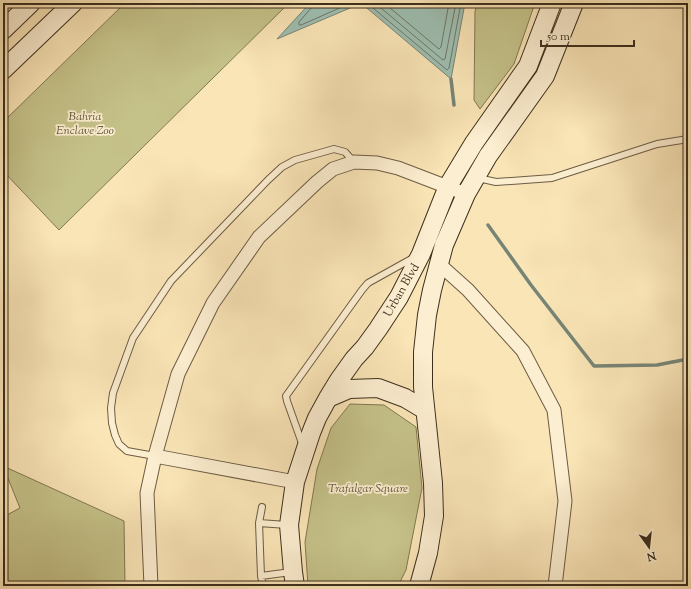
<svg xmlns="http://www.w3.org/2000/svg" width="691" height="589" font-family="'Sorts Mill Goudy',serif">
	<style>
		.green { fill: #c5c289; stroke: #817853 }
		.water { fill: #9ebfb2; stroke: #778576 }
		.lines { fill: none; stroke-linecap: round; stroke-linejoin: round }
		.shore { stroke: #6e7768; stroke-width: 1 }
		.stream { stroke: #778576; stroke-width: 3.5 }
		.lane-casing { stroke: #6c5c44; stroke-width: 8 }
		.street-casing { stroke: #6c5c44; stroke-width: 15 }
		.secondary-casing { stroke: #3d2f1d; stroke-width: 20 }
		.lane { stroke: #fceed0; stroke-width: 6 }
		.street { stroke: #fceed0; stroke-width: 13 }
		.secondary { stroke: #fceed0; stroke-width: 18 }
		.labels { text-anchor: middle; stroke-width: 3.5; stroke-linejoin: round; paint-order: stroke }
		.park-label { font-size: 12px; font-style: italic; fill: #5f5438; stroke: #fceed0 }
		.street-label { font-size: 12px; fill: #3d2f1d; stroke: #fceed0 }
	</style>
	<rect width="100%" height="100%" fill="#fae5b7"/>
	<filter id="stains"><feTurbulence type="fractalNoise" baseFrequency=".005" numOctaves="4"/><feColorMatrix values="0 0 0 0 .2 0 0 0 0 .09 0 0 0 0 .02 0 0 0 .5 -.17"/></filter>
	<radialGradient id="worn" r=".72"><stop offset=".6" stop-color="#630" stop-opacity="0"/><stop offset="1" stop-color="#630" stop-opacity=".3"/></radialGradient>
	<path class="green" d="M125 3H289L59 230 3 171V122Z
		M478 3H535L514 64 480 109 474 100 475 11Z
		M350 404 384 405 416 427 422 488 406 570 398 586H308L305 542 317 469 331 428Z
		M3 466 124 521 125 586H3V517L20 508Z"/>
	<path class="water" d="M310 3H359L350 8 277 39Z
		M361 3H465L451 79Z"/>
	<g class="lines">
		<path class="shore" d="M313 3 312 7 299 22V25H301L351 3
			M367 3 447 70 449 68 461 3
			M375 3 443 60 445 59 456 3
			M384 3 439 49 441 47 449 3"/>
		<path class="stream" d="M451 79 454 105
			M488 225 531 285 594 366 657 365 688 359"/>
		<defs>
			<path id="lane" d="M478 178 496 182 552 178 657 144 688 139
				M303 446 287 401 286 396 362 290 368 283 413 258
				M155 456 127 451 119 444 115 435 112 423 111 408 113 393 133 338 171 281 268 180 282 167 295 160 334 149 345 152 354 162
				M262 507 259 523 261 576 263 586
				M259 523 287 525
				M261 576 291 572"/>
			<path id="street" d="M439 264 468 290 523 351 554 410 565 501 555 586
				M155 456 295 482
				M151 586 147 493 155 456 178 374 213 303 259 237 317 182 333 169 354 162 377 163 398 168 466 194"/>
			<path id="secondary" d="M3 30 31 3
				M3 70 73 3
				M328 398 349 389 378 388 405 398 425 410
				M295 586 293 572 289 525 295 482 311 433 317 418 328 398 339 380 354 359 365 347 378 329 399 297 421 254 448 186 474 143 528 66 552 3
				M419 586 428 553 434 516 433 483 423 387V352L427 315 432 290 444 245 466 194 488 156 545 76 574 3"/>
		</defs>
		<use href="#lane" class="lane-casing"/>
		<use href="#street" class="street-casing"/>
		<use href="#secondary" class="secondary-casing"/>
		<use href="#lane" class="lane"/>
		<use href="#street" class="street"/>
		<use href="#secondary" class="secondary"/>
	</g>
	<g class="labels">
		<g class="park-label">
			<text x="85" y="120">Bahria<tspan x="85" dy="14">Enclave Zoo</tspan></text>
			<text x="368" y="492">Trafalgar Square</text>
		</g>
		<g class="street-label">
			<text transform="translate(401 290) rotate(-60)" y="4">Urban Blvd</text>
		</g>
	</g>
	<rect width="691" height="589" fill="none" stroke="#fae5b7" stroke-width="16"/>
	<rect x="4" y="4" width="683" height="581" fill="none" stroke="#3d2f1d" stroke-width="2"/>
	<rect x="8" y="8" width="675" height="573" fill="none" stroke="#3d2f1d"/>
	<g transform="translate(649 547) rotate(165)" stroke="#fceed0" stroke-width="3" paint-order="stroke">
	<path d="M0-3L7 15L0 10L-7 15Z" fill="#3d2f1d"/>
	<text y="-6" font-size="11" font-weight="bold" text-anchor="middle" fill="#3d2f1d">N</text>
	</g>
	<path d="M541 40v6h93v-6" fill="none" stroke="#3d2f1d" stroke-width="2"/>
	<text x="547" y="40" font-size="12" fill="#3d2f1d" stroke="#fceed0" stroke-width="3" paint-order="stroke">50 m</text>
	<rect width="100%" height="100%" filter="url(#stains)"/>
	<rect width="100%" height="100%" fill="url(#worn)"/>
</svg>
